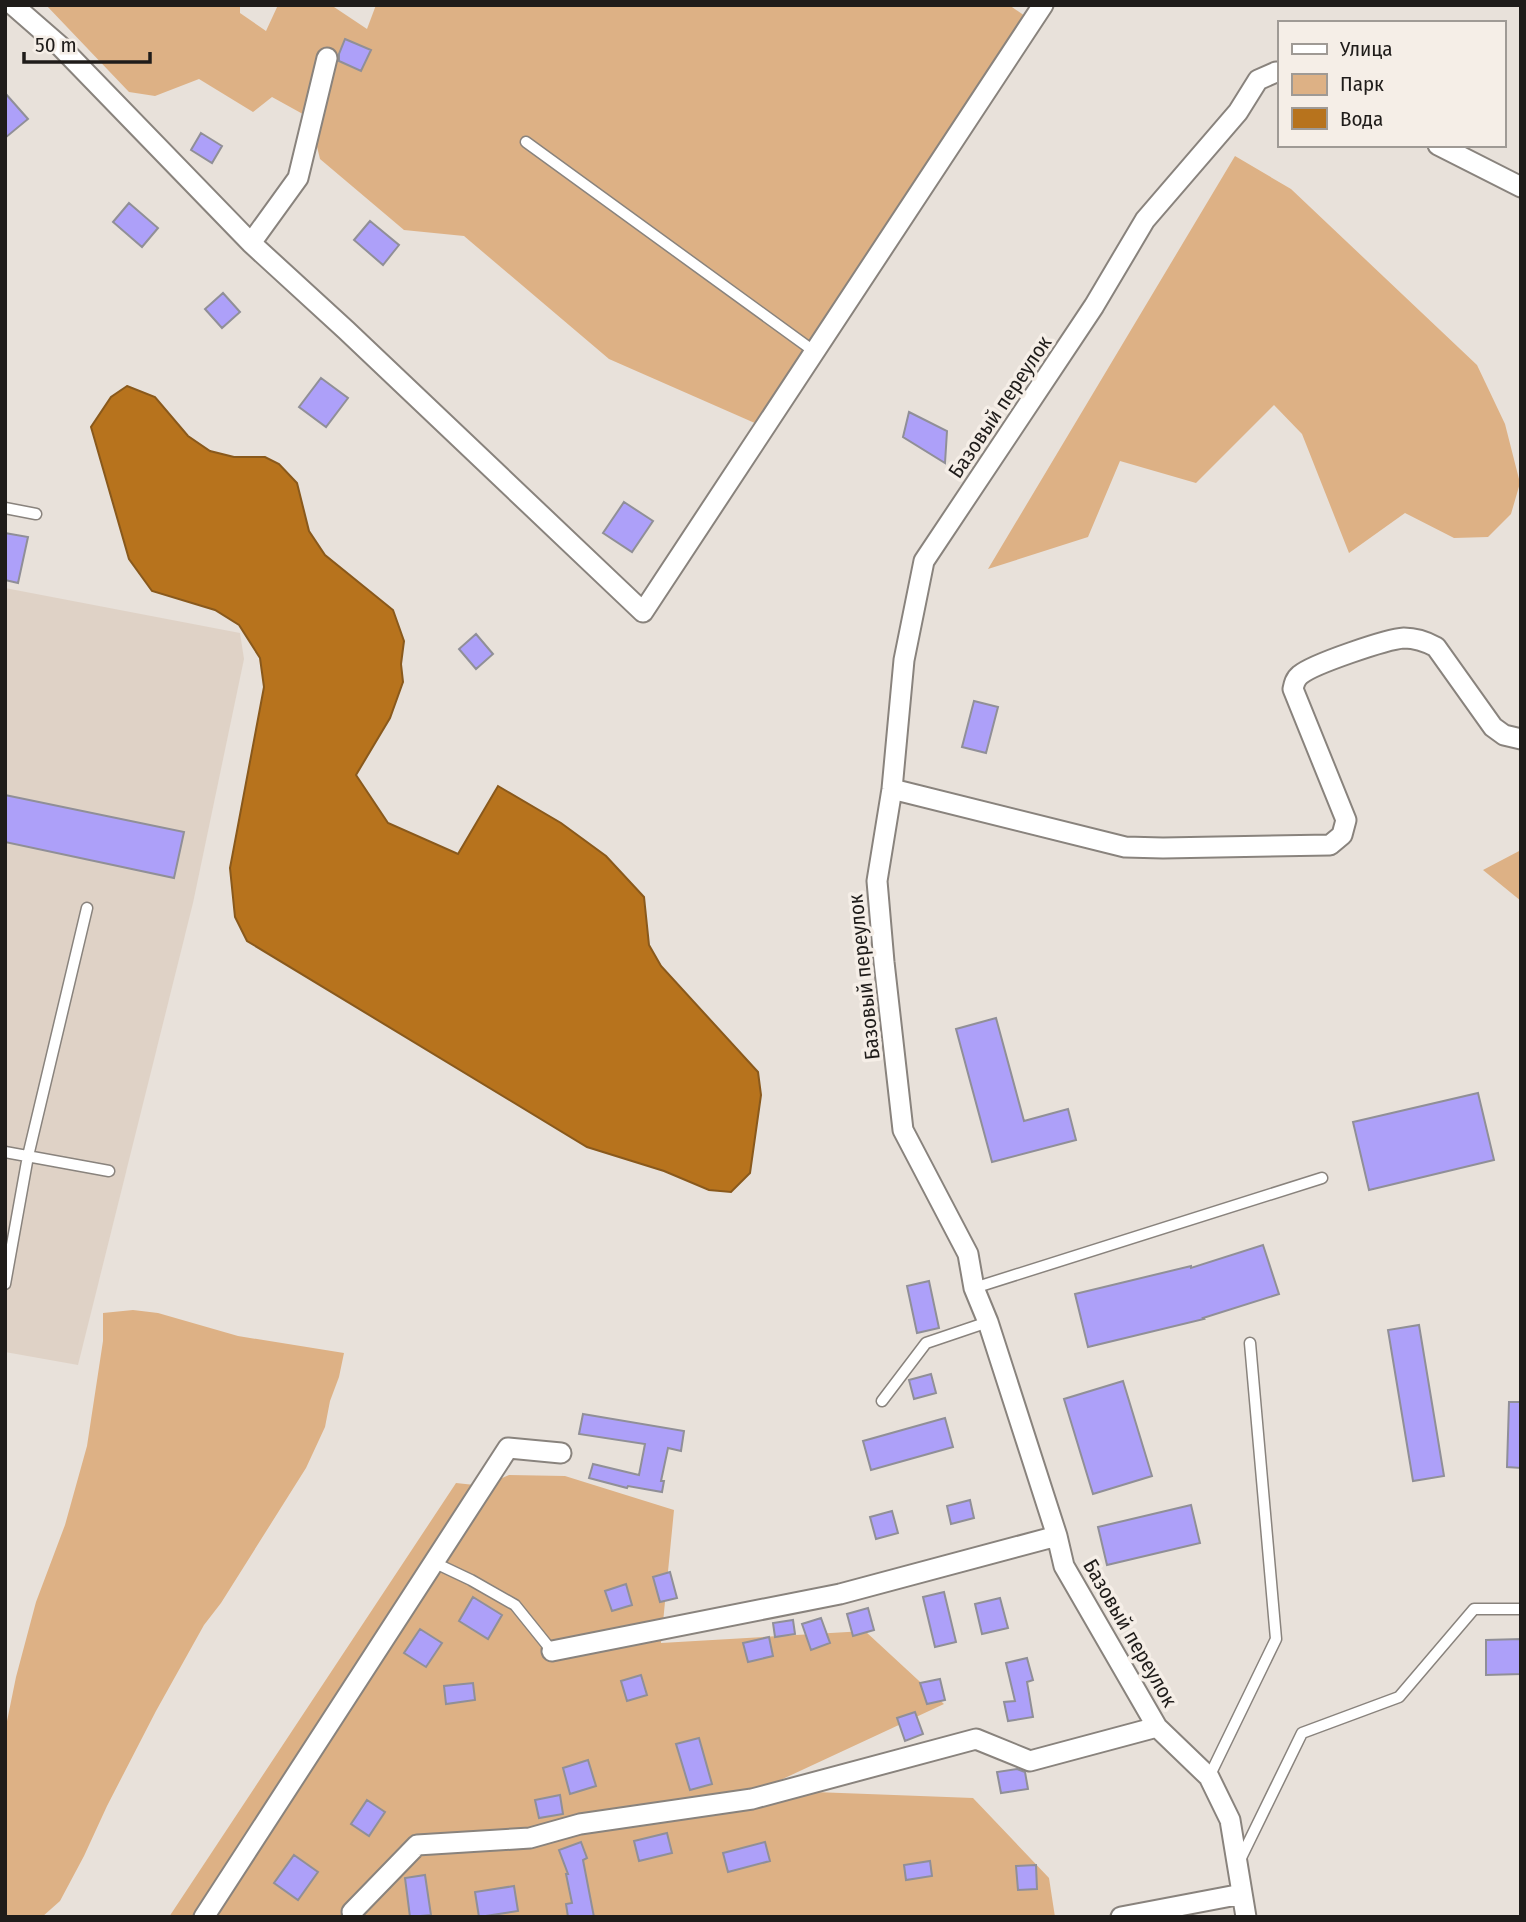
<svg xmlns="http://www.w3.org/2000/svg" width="1526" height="1922" font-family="'Fira Sans Condensed',sans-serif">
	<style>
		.built { fill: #dfd2c6 }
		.green { fill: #ddb185 }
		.water { fill: #b7731d; stroke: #89591c; stroke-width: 2 }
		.building { fill: #ada0f9; stroke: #908f97; stroke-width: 2 }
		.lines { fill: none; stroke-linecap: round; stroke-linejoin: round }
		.lane-casing { stroke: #89837d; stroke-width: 13 }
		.street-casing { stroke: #89837d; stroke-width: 23 }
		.lane { stroke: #fff; stroke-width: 10 }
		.street { stroke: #fff; stroke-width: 19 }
		.labels { text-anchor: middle; stroke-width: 7; stroke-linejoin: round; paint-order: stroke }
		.street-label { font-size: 21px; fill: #1f1c1a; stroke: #f5eee7 }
	</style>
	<rect width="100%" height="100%" fill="#e8e1da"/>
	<path class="built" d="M5 588 240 633 244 659 193 903 78 1365 5 1352Z"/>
	<path class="green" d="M46 5H240V13L266 31 278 5H331L367 29 376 5H1009L1025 16 757 424 609 359 464 236 404 230 320 159 310 118 272 97 253 112 199 79 155 96 129 92Z
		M1235 156 1291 189 1477 365 1505 424 1520 483 1511 514 1488 537 1454 538 1405 513 1349 553 1302 434 1274 405 1196 483 1120 461 1088 537 988 569Z
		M1521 850V901L1483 870Z
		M133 1310 158 1313 238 1336 344 1353 339 1377 330 1401 325 1427 306 1468 221 1603 204 1625 156 1711 107 1806 84 1856 60 1901 42 1917H6L5 1731 16 1677 36 1602 65 1525 87 1446 103 1341V1313Z
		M509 1475 565 1476 674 1510 661 1643 865 1631 944 1704 759 1790 973 1798 1049 1878 1055 1917H169L456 1483 484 1486Z"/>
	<path class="water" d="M127 386 155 397 188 436 210 451 234 457H265L279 464 297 483 309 531 325 555 393 610 404 641 401 664 403 682 390 718 356 775 388 823 458 854 498 786 561 823 606 856 644 897 649 945 661 966 758 1072 761 1095 750 1173 731 1192 709 1190 664 1171 587 1147 247 941 235 917 230 868 264 687 260 658 239 625 215 610 152 591 129 559 91 427 111 397Z"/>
	<path class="building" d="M345 39 371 50 361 71 339 61V54Z
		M5 93 28 119 5 138Z
		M201 133 222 146 212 163 191 150Z
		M129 203 158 228 142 247 113 222Z
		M370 221 399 245 383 265 354 240Z
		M223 293 240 312 222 328 205 309Z
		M321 378 348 398 326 427 299 407Z
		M909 412 947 431 945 463 903 437Z
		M624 502 653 521 632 552 603 533Z
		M5 533 28 537 18 583 5 580Z
		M476 634 493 654 476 669 459 649Z
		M974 701 998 707 986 753 962 747Z
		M5 795 184 832 174 878 5 842Z
		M996 1018 1024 1121 1068 1109 1076 1140 992 1162 956 1029Z
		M1478 1093 1494 1160 1369 1190 1353 1122Z
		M1263 1245 1279 1294 1203 1318 1204 1319 1088 1347 1075 1294 1191 1266V1268Z
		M929 1281 939 1328 917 1333 907 1286Z
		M1419 1325 1444 1476 1413 1481 1388 1330Z
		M931 1374 936 1393 914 1399 909 1380Z
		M1123 1381 1152 1476 1093 1494 1064 1399Z
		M1509 1402H1521V1468L1507 1467Z
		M583 1414 684 1431 681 1451 668 1448 661 1481H664L662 1492 628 1486 627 1488 589 1478 593 1464 639 1475 645 1444 579 1434Z
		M945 1418 953 1447 871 1470 863 1441Z
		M970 1500 974 1518 951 1524 947 1506Z
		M1191 1505 1200 1543 1107 1565 1098 1527Z
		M892 1511 898 1533 876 1539 870 1517Z
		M670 1572 677 1598 660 1602 653 1577Z
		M626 1584 632 1605 612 1611 605 1591Z
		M944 1592 956 1642 935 1647 923 1597Z
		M473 1597 502 1615 488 1639 459 1621Z
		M1000 1598 1008 1628 982 1634 975 1604Z
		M868 1608 874 1630 853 1636 847 1614Z
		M821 1618 830 1643 811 1650 802 1624Z
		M793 1620 795 1634 775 1637 773 1623Z
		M420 1629 442 1643 426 1667 404 1653Z
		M769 1637 773 1656 748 1662 743 1643Z
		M1521 1639V1674L1486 1675V1640Z
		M1027 1658 1033 1680 1027 1682 1033 1717 1008 1721 1004 1702 1015 1701 1006 1663Z
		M641 1675 647 1695 627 1701 621 1681Z
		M940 1679 945 1700 927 1704 920 1683Z
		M473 1683 475 1700 446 1704 444 1686Z
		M915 1712 923 1734 905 1741 897 1718Z
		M699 1738 712 1784 690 1790 676 1744Z
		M588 1760 596 1786 570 1794 563 1768Z
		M1017 1769 1025 1772 1028 1789 1001 1793 997 1772Z
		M560 1795 563 1814 539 1818 535 1800Z
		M367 1800 385 1812 369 1836 351 1824Z
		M667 1833 672 1853 639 1861 634 1841Z
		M581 1842 587 1858 583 1860 594 1917H568L566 1904 572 1903 566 1874H568L559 1850Z
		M765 1842 770 1861 728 1872 723 1853Z
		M294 1855 318 1872 298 1900 274 1883Z
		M930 1861 932 1876 906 1880 904 1865Z
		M1036 1865 1037 1889 1018 1890 1016 1866Z
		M425 1875 431 1915 410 1917 405 1878Z
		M514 1886 518 1911 479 1917 475 1892Z"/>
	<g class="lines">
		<defs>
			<path id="lane" d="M526 142 815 352
				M5 508 36 514
				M5 1152 109 1171
				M5 1284 28 1156 87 908
				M974 1288 1322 1178
				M882 1401 926 1343 988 1322
				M433 1562 471 1580 515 1605 552 1651
				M1209 1777 1276 1639 1250 1343
				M1239 1862 1302 1733 1399 1697 1474 1609H1521"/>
			<path id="street" d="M13 5 60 46 251 243 346 330 643 612 1043 5
				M1438 145 1521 187
				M251 243 298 178 327 58
				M892 789 1125 847 1163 848 1330 845 1342 835 1346 820 1293 689C1294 684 1295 679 1300 675 1313 664 1387 639 1404 638 1416 638 1425 641 1436 647L1493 727 1504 735 1521 739
				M552 1651 840 1594 1057 1536
				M352 1912 417 1845 530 1838 580 1824 752 1799 976 1739 1030 1761 1157 1727
				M204 1917 508 1448 561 1453
				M1121 1917 1242 1894
				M1246 1917 1230 1820 1209 1777 1157 1727 1064 1566 1057 1536 988 1322 974 1288 968 1254 903 1130 884 962 877 881 892 789 904 660 924 561 1094 306 1145 220 1238 112 1258 80 1276 72H1279"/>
		</defs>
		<use href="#lane" class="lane-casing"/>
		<use href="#street" class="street-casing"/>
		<use href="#lane" class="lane"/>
		<use href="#street" class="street"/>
	</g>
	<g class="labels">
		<g class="street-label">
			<text transform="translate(1000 407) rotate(-56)" y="7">Базовый переулок</text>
			<text transform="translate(864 977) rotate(-96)" y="7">Базовый переулок</text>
			<text transform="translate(1130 1633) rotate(60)" y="7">Базовый переулок</text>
		</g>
	</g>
	<rect width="1526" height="1922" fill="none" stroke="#1f1c1a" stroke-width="14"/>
	<rect x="1278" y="21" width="228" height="126" fill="#f5eee7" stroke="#9f9a95" stroke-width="2"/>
	<rect x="1292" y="44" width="35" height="10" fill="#ffffff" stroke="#9f9a95" stroke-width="2"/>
	<text x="1340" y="56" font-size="21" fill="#1f1c1a">Улица</text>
	<rect x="1292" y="74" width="35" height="21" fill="#ddb185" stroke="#9f9a95" stroke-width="2"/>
	<text x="1340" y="91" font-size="21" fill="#1f1c1a">Парк</text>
	<rect x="1292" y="108" width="35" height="21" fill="#b7731d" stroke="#9f9a95" stroke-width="2"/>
	<text x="1340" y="126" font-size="21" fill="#1f1c1a">Вода</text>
	<path d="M24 52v10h126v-10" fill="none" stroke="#1f1c1a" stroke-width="3.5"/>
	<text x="35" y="52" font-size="21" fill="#1f1c1a" stroke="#f5eee7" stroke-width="5" paint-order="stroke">50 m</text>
</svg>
